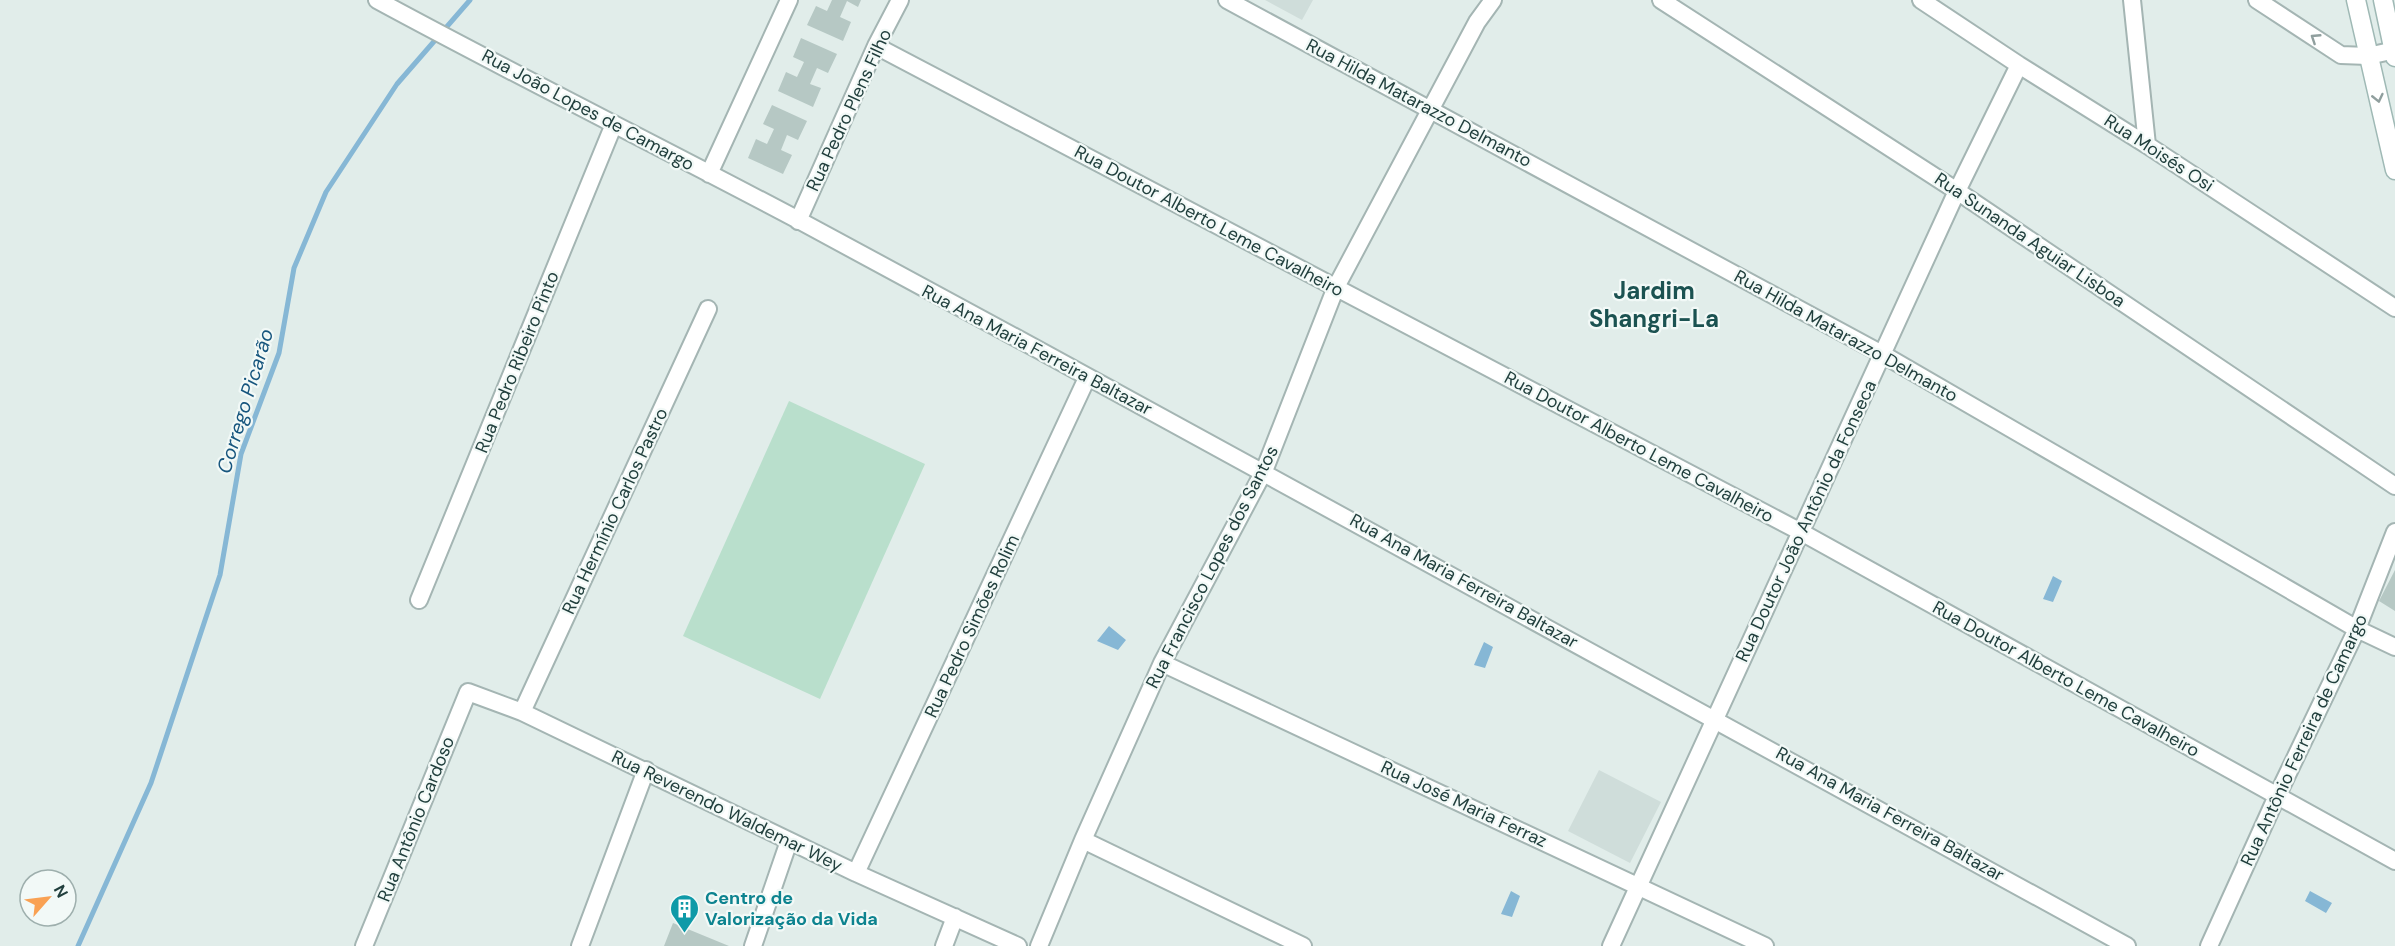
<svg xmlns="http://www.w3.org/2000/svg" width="2395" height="946" viewBox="0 0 2395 946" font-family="'DM Sans',sans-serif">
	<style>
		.built { fill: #cfddda }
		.green { fill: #b9dfcc }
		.water { fill: #86b7d5 }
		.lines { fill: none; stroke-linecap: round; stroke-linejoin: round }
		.stream { stroke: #86b7d5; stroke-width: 5 }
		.building { fill: #b6c8c4 }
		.street-casing { stroke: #a4b5b3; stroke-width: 20 }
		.secondary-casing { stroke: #9fb9b5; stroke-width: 21 }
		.street { stroke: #fff; stroke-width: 16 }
		.secondary { stroke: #fff; stroke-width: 18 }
		.oneway { stroke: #909f9e }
		.labels { text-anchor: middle; stroke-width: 4.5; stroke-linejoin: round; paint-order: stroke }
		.street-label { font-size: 18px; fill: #213f3d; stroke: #f2f9f7 }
		.culture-label { font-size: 18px; font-weight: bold; fill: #0d838f; stroke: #f2f9f7; text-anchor: start }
		.water-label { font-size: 20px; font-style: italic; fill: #17567e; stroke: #f2f9f7 }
		.district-label { font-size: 24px; font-weight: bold; fill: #1b5251; stroke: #f2f9f7 }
	</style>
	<rect width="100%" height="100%" fill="#e1edea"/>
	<path class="built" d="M1265 0H1313L1302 20Z
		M1599 770 1661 802 1630 863 1568 831Z"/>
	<path class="green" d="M789 401 925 464 820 699 683 636Z"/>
	<path class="water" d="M2053 576 2062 581 2053 602 2043 599Z
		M1109 626 1126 640 1118 650 1097 641Z
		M1484 642 1493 647 1485 668 1474 665Z
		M1511 891 1520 896 1512 917 1501 914Z
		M2310 891 2332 903 2326 913 2305 901Z"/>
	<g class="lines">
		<path class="stream" d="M78 946 151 783 220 575 241 454 279 353 294 268 326 192 397 84 470 0"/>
	</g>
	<path class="building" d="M832 0H861L858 7 847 1 840 17 851 22 843 41 807 25 816 6 827 11Z
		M801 38 837 54 828 73 817 68 810 84 821 88 813 107 778 91 786 72 797 77 804 62 793 57Z
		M772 105 807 121 798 140 787 135 781 150 792 155 783 174 748 158 756 139 767 144 774 129 763 124Z
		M2395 570V611L2379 601Z
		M673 923 729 946H664Z"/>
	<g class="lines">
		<defs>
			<path id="street" d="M377 0C517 76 661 147 802 222 1245 461 1687 702 2127 946
				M1227 0 1882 354 2357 629 2395 647
				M1661 0 1957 191 2395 486
				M1921 0 2019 65 2147 145 2395 308
				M2132 0 2147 145
				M2257 0 2341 55 2368 56 2395 50
				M876 46 1801 532 2395 861
				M709 174 789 0
				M798 221 876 46 900 0
				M419 600 614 124
				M1162 663 1765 946
				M522 712 708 309
				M1083 840 1303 946
				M856 873 1087 378
				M364 946 468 692 522 712 856 873 1018 946
				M580 946 646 770
				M753 946 789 841
				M944 946 955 917
				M1039 946 1083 840 1162 663 1264 471 1336 287 1477 22 1493 0
				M1611 946 1957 191 2019 65
				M2209 946 2277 796 2357 629 2395 532"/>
			<path id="secondary" d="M2356 0 2395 170
				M2383 0 2395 57"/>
		</defs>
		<use href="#street" class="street-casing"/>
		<use href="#secondary" class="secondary-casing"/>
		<use href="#street" class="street"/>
		<use href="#secondary" class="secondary"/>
	</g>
	<defs><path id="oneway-chevron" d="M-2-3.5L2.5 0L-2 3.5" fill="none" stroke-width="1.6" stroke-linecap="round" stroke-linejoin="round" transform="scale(1.5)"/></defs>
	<g class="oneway">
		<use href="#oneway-chevron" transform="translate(2315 38) rotate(-147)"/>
		<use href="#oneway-chevron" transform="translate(2378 98) rotate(77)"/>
	</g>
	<defs>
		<symbol id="building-pin" viewBox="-11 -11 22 30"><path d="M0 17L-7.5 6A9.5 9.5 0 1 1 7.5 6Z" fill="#0f9aa8" stroke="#f2f9f7"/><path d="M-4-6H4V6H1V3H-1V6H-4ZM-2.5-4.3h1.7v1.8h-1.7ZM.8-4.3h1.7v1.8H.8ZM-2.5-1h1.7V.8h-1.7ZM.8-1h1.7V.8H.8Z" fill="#fff"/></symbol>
	</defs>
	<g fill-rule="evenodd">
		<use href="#building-pin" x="668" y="892" width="33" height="45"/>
	</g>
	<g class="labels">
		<g class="street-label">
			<text transform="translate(1419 103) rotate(28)" y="6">Rua Hilda Matarazzo Delmanto</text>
			<text transform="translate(588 110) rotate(28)" y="6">Rua João Lopes de Camargo</text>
			<text transform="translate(849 110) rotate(-65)" y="6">Rua Pedro Plens Filho</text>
			<text transform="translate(2159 153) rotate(33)" y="6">Rua Moisés Osi</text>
			<text transform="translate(1209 221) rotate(28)" y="6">Rua Doutor Alberto Leme Cavalheiro</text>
			<text transform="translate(2030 240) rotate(34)" y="6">Rua Sunanda Aguiar Lisboa</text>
			<text transform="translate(1846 336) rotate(29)" y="6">Rua Hilda Matarazzo Delmanto</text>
			<text transform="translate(1037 350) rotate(28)" y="6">Rua Ana Maria Ferreira Baltazar</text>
			<text transform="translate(517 362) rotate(-68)" y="6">Rua Pedro Ribeiro Pinto</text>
			<text transform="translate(1639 447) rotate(28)" y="6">Rua Doutor Alberto Leme Cavalheiro</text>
			<text transform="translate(615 511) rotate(-65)" y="6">Rua Hermínio Carlos Pastro</text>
			<text transform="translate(1806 521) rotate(-65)" y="6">Rua Doutor João Antônio da Fonseca</text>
			<text transform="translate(1212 567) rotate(-63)" y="6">Rua Francisco Lopes dos Santos</text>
			<text transform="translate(1464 581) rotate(29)" y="6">Rua Ana Maria Ferreira Baltazar</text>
			<text transform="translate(972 626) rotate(-65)" y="6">Rua Pedro Simões Rolim</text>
			<text transform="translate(2066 679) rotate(29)" y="6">Rua Doutor Alberto Leme Cavalheiro</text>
			<text transform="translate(2304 740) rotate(-65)" y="6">Rua Antônio Ferreira de Camargo</text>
			<text transform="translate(1464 804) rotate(25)" y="6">Rua José Maria Ferraz</text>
			<text transform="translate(727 811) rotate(26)" y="6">Rua Reverendo Waldemar Wey</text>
			<text transform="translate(1890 814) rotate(29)" y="6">Rua Ana Maria Ferreira Baltazar</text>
			<text transform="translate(416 819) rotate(-68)" y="6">Rua Antônio Cardoso</text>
		</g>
		<g class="culture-label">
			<text x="705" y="904">Centro de<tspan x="705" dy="21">Valorização da Vida</tspan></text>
		</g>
		<g class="water-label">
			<text transform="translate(245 401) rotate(-73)" y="7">Corrego Picarão</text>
		</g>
		<g class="district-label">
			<text x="1654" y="299">Jardim<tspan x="1654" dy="28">Shangri-La</tspan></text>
		</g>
	</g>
	<g transform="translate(48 898) rotate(62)"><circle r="28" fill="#f2f9f7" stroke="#9eafad" stroke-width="1.5"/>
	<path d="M0-4.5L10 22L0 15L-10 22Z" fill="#f9a153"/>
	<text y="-9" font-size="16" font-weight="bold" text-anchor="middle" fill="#213f3d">N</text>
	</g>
</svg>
